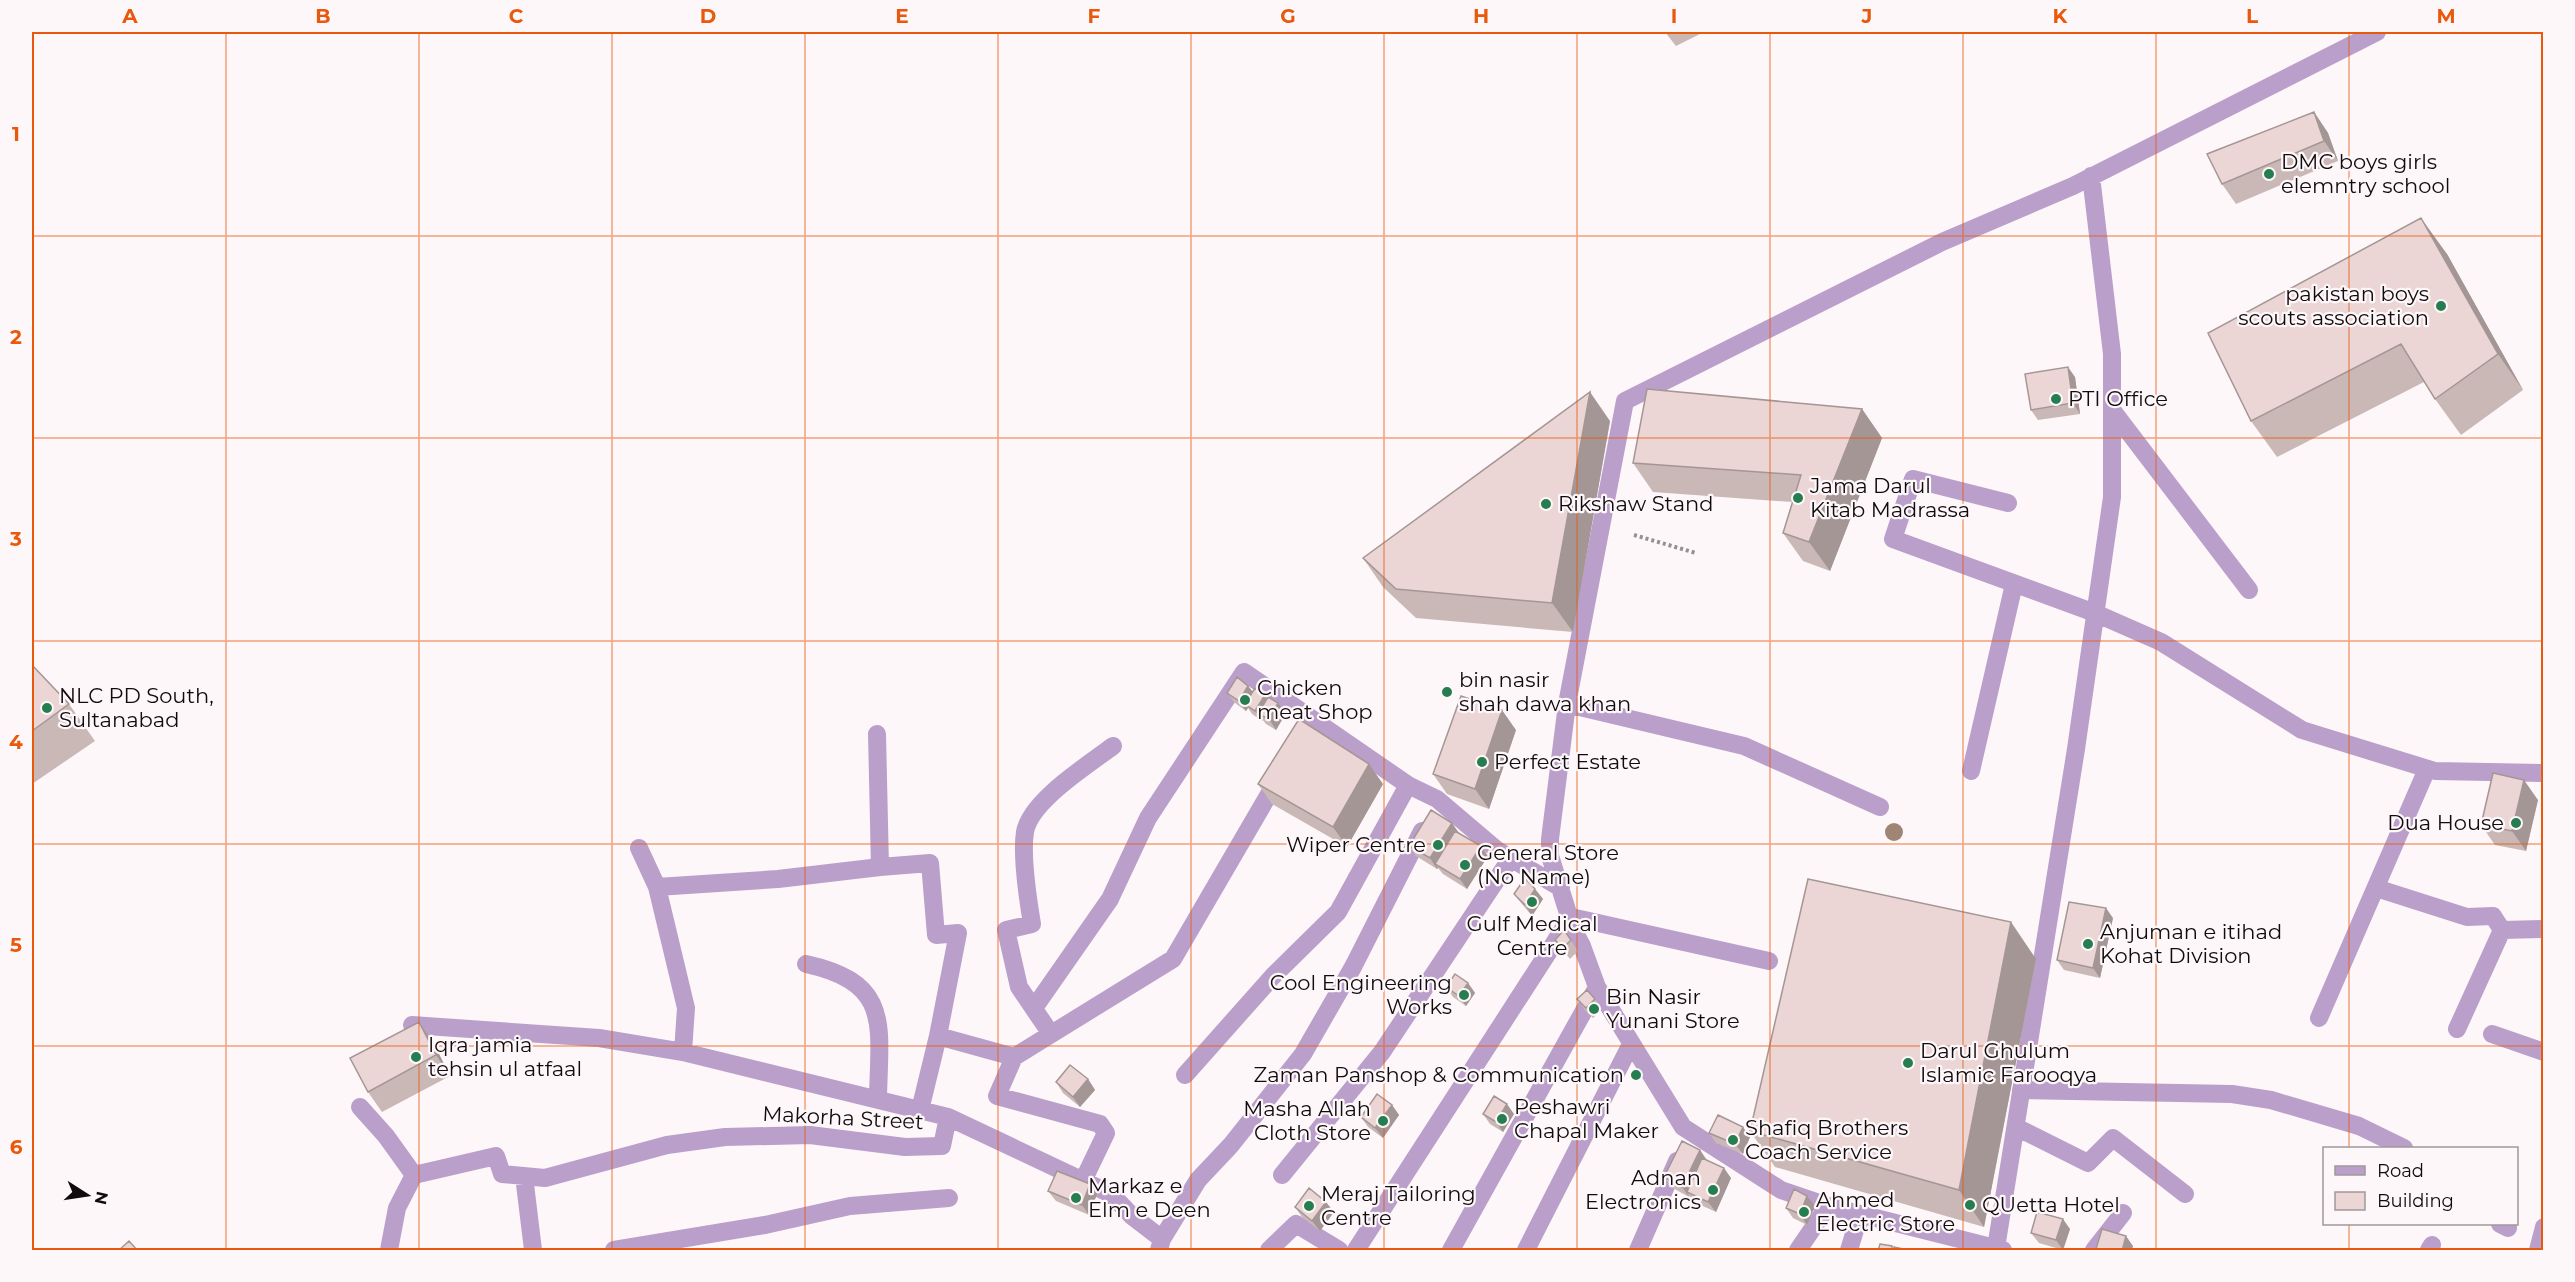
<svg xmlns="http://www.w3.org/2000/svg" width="2575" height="1282" viewBox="0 0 2575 1282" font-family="Montserrat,sans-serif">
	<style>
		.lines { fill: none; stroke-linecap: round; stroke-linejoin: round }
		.path { stroke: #958f91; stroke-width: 4; stroke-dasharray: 3 3; stroke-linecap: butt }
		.lane { stroke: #ba9fcb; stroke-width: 18 }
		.street { stroke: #ba9fcb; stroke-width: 18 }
		.tree { fill: #9f8574 }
		.wall { fill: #cab8b7 }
		.shaded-wall { fill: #a49695 }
		.building { fill: #ebd6d5; stroke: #a49695; stroke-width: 1.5 }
		.grid { fill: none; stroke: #e8590c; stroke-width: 1.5; stroke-opacity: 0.55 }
		.poi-dot { fill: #267d50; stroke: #fef7fa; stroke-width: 2 }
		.labels { text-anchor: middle; stroke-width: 4.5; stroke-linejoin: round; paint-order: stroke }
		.poi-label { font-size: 21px; fill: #100b0d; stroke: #fef7fa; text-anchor: start }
		.street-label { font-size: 21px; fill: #100b0d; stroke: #fef7fa }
		.neatline { fill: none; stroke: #e8590c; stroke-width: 2 }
		.grid-label { font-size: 20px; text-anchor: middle; font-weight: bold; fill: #e8590c }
	</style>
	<rect width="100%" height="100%" fill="#fef7fa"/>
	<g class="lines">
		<path class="path" d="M1634 535 1696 553"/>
		<path class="lane" d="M2112 410 2249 590
			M2008 503 1913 479 1893 539 2095 613
			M1971 771 2014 584
			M2376 888 2467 917 2493 916 2502 930
			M2319 1018 2427 769
			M2457 1029 2502 930 2544 929
			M2492 1034 2544 1052
			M2021 1090 2232 1094 2271 1100 2359 1126 2404 1148
			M2500 1224 2508 1228
			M1849 1250 1856 1227 1864 1215
			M2538 1250 2544 1227"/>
		<path class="street" d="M2095 613 2161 642 2302 730 2435 771 2544 773
			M1567 704 1744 746 1880 807
			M639 848 657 887 686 1008 683 1052
			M880 867 930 863 936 935 958 933 938 1036 920 1110
			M657 887 778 879 880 867 877 734
			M806 964C893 983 879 1026 878 1100
			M1034 1008 1110 899 1148 818 1244 672 1408 785 1437 799 1497 850 1561 888
			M412 1025 599 1038 683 1052 948 1117
			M1051 1034 1019 987 1006 930 1032 924C1028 900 1021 857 1025 832 1030 801 1088 765 1113 746
			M938 1036 1014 1057
			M1185 1075 1273 976 1338 912 1408 785
			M360 1107 386 1136 414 1175 496 1156 502 1174 545 1178 667 1145 725 1137 810 1135 905 1147 942 1146 948 1117 1111 1194 1132 1216 1162 1239 1159 1250
			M2016 1127 2088 1163 2113 1138 2185 1194
			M1282 1175 1382 1052 1511 858
			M524 1176 533 1250
			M1083 1181 1106 1133 1100 1124 997 1096 1014 1057 1173 959 1279 777
			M1162 1239 1198 1180 1231 1145 1303 1054 1353 967 1422 831
			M1996 1248 2076 749 2112 497V354L2091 176
			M389 1250 397 1208 414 1175
			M614 1250 765 1225 850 1206 949 1198
			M1269 1250 1296 1224 1339 1250
			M1356 1250 1571 917 1769 961
			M1451 1250 1596 989
			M1526 1250 1631 1044
			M1638 1250 1677 1161
			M1798 1250 1828 1206
			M2003 1250 1828 1206 1781 1190 1683 1127 1597 987 1582 946 1573 929 1550 856V839L1567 704 1625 401 1942 242 2073 186 2377 32
			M2094 1250 2123 1213
			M2429 1250 2432 1245"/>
	</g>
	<circle class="tree" cx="1894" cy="832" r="9"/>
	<path class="wall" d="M1665 32H1704L1676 46Z
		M2314 112 2328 133 2338 161 2236 204 2222 184Z
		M2447 254 2523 390 2461 435 2435 399 2424 382 2277 457 2251 421Z
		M2075 377 2080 414 2038 420 2031 410Z
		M1862 409 1882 438 1830 571 1803 561 1783 533 1792 502 1653 492 1633 463Z
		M1610 421 1573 632 1416 618 1383 587 1363 558Z
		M32 665 69 704 95 741 32 784Z
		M1248 686 1253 692 1265 695 1268 698 1278 703 1286 713 1276 730 1266 724 1263 720 1262 721 1252 714 1248 708 1246 711 1235 703 1227 693Z
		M1516 730 1489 809 1447 794 1433 774Z
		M1258 784H1383L1347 847 1272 804Z
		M2538 800 2526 851 2495 845 2481 825Z
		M1452 823 1458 833 1488 856 1467 889 1443 874 1438 868 1437 869 1416 856 1409 846Z
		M1535 889 1543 899 1532 916 1522 904 1514 894Z
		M2113 918 2100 978 2064 970 2057 960Z
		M1564 930 1578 951 1570 959 1555 940Z
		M2036 959 1984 1227 1775 1167 1750 1131Z
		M1468 983 1475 993 1466 1006 1453 997 1446 987Z
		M1577 999H1595L1602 1009 1593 1018 1585 1010Z
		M419 1022 433 1042 450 1076 382 1112 368 1092Z
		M1088 1079 1095 1090 1080 1107 1063 1093 1056 1082Z
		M1392 1105 1399 1115 1383 1138 1368 1127 1361 1117Z
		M1483 1114H1514L1503 1132 1490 1124Z
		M1709 1133 1750 1137 1743 1154 1716 1143Z
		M1700 1150 1707 1160 1731 1178 1716 1212 1694 1202 1689 1196V1197L1671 1187 1664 1177Z
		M1048 1191 1097 1194 1089 1215 1056 1201Z
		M1815 1206 1807 1225 1793 1218 1786 1208Z
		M1295 1207 1334 1212 1320 1231 1302 1217Z
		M2070 1229 2063 1250 2039 1243 2031 1233Z"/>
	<path class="shaded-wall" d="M2314 112 2328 133 2338 161 2324 141Z
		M2421 218 2447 254 2523 390 2498 354Z
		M2068 367 2075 377 2080 414 2073 403Z
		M1590 392 1610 421 1573 632 1552 603Z
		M1862 409 1882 438 1830 571 1809 542Z
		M1248 686 1256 696 1245 704 1248 708 1246 711 1239 701Z
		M1265 695 1273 706 1258 714 1263 720 1262 721 1255 711Z
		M1278 703 1286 713 1276 730 1269 719Z
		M1502 710 1516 730 1489 809 1475 789Z
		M1369 764 1383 784 1347 847 1333 827Z
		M2524 780 2538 800 2526 851 2512 831Z
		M1452 823 1459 833 1435 864 1438 868 1437 869 1430 858Z
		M1481 846 1488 856 1467 889 1460 879Z
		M1535 889 1543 899 1532 916 1525 905Z
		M2106 908 2113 918 2100 978 2093 968Z
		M2011 922 2036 959 1984 1227 1959 1190Z
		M1468 983 1475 993 1466 1006 1459 996Z
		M419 1022 433 1042 450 1076 436 1055Z
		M1088 1079 1095 1090 1080 1107 1073 1097Z
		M1507 1104 1514 1114 1503 1132 1496 1122Z
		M1392 1105 1399 1115 1383 1138 1375 1128Z
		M1743 1127 1750 1137 1743 1154 1735 1144Z
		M1700 1150 1707 1161 1687 1192 1689 1196V1197L1682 1187Z
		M1724 1168 1731 1178 1716 1212 1708 1202Z
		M1090 1184 1097 1194 1089 1215 1082 1205Z
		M1807 1196 1815 1206 1807 1225 1800 1214Z
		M1326 1202 1334 1212 1320 1231 1312 1221Z
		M2063 1219 2070 1229 2063 1250 2056 1240Z
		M2126 1236 2133 1246 2132 1251H2122Z"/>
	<path class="building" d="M2314 112 2324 141 2222 184 2207 154Z
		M2421 218 2498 354 2435 399 2401 344 2251 421 2208 333Z
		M2068 367 2073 403 2031 410 2025 374Z
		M1647 389 1862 409 1809 542 1783 533 1801 475 1633 463Z
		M1590 392 1552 603 1396 589 1363 558Z
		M32 665 69 704 32 731Z
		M1237 677 1248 686 1239 701 1227 693Z
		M1255 688 1265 695 1255 711 1245 704Z
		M1461 696 1502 710 1475 789 1433 774Z
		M1268 697 1278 703 1269 719 1258 714Z
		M1299 719 1369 764 1333 827 1258 784Z
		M2493 773 2524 780 2512 831 2481 825Z
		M1431 810 1452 823 1430 858 1409 846Z
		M1455 831 1481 846 1460 879 1435 864Z
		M1525 878 1535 889 1525 905 1514 894Z
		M1808 879 2011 922 1959 1190 1750 1131Z
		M2069 902 2106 908 2093 968 2057 960Z
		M1564 930 1571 940 1563 948 1555 940Z
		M1455 974 1468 983 1459 996 1446 987Z
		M1587 990 1595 999 1586 1008 1577 999Z
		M419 1022 436 1055 368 1092 350 1058Z
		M1070 1065 1088 1079 1073 1097 1056 1082Z
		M1377 1094 1392 1105 1375 1128 1361 1117Z
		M1494 1096 1507 1104 1496 1122 1483 1114Z
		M1718 1115 1743 1127 1735 1144 1709 1133Z
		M1682 1141 1700 1150 1682 1187 1664 1177Z
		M1702 1158 1724 1168 1708 1202 1687 1192Z
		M1057 1171 1090 1184 1082 1205 1048 1191Z
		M1309 1188 1326 1202 1312 1221 1295 1207Z
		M1794 1189 1807 1196 1800 1214 1786 1208Z
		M2037 1212 2063 1219 2056 1240 2031 1233Z
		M2102 1229 2126 1236 2122 1251H2103L2096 1249Z
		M129 1241 138 1251H118Z
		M1880 1244 1892 1246V1251H1878Z
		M1894 1247 1913 1251H1894Z"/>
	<path class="grid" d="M226 32V1250M419 32V1250M612 32V1250M805 32V1250M998 32V1250M1191 32V1250M1384 32V1250M1577 32V1250M1770 32V1250M1963 32V1250M2156 32V1250M2349 32V1148M32 236H2544M32 438H2544M32 641H2544M32 844H2544M32 1046H2544M2349 1224V1250"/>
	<g class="poi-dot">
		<circle cx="2269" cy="174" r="6"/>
		<circle cx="2441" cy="306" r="6"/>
		<circle cx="2056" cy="399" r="6"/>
		<circle cx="1798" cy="498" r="6"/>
		<circle cx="1546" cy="504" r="6"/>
		<circle cx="1447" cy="692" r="6"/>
		<circle cx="1245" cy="700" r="6"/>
		<circle cx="47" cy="708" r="6"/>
		<circle cx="1482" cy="762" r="6"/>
		<circle cx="2516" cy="823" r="6"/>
		<circle cx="1438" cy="845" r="6"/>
		<circle cx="1465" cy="865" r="6"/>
		<circle cx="1532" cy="902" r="6"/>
		<circle cx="2088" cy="944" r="6"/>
		<circle cx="1464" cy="995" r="6"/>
		<circle cx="1594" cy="1009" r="6"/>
		<circle cx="416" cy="1057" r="6"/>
		<circle cx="1908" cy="1063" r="6"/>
		<circle cx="1636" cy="1075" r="6"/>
		<circle cx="1502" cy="1119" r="6"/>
		<circle cx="1383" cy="1121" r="6"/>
		<circle cx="1733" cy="1140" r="6"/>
		<circle cx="1713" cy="1190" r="6"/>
		<circle cx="1076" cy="1198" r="6"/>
		<circle cx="1970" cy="1205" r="6"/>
		<circle cx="1309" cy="1206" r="6"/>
		<circle cx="1804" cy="1212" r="6"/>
	</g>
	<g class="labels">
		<g class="poi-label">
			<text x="2281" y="169">DMC boys girls<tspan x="2281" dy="24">elemntry school</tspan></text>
			<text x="2429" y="301" text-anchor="end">pakistan boys<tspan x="2429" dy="24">scouts association</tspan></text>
			<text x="2068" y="406">PTI Office</text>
			<text x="1810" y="493">Jama Darul<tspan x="1810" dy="24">Kitab Madrassa</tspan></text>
			<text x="1558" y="511">Rikshaw Stand</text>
			<text x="1459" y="687">bin nasir<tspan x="1459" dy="24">shah dawa khan</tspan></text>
			<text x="1257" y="695">Chicken<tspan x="1257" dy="24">meat Shop</tspan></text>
			<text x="59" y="703">NLC PD South,<tspan x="59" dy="24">Sultanabad</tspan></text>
			<text x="1494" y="769">Perfect Estate</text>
			<text x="2504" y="830" text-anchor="end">Dua House</text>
			<text x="1426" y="852" text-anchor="end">Wiper Centre</text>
			<text x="1477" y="860">General Store<tspan x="1477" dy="24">(No Name)</tspan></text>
			<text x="1532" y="931" text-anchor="middle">Gulf Medical<tspan x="1532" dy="24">Centre</tspan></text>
			<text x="2100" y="939">Anjuman e itihad<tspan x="2100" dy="24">Kohat Division</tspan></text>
			<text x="1452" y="990" text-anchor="end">Cool Engineering<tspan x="1452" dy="24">Works</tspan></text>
			<text x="1606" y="1004">Bin Nasir<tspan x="1606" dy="24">Yunani Store</tspan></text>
			<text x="428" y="1052">Iqra jamia<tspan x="428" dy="24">tehsin ul atfaal</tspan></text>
			<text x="1920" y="1058">Darul Ghulum<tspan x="1920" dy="24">Islamic Farooqya</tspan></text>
			<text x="1624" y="1082" text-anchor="end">Zaman Panshop &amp; Communication</text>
			<text x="1514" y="1114">Peshawri<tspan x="1514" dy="24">Chapal Maker</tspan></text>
			<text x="1371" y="1116" text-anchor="end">Masha Allah<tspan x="1371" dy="24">Cloth Store</tspan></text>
			<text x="1745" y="1135">Shafiq Brothers<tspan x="1745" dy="24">Coach Service</tspan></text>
			<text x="1701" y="1185" text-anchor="end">Adnan<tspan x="1701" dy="24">Electronics</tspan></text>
			<text x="1088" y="1193">Markaz e<tspan x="1088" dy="24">Elm e Deen</tspan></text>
			<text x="1321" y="1201">Meraj Tailoring<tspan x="1321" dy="24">Centre</tspan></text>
			<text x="1816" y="1207">Ahmed<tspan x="1816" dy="24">Electric Store</tspan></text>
			<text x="1982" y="1212">QUetta Hotel</text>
		</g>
		<g class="street-label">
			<text transform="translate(843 1118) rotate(3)" y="7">Makorha Street</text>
		</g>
	</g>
	<rect width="2575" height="1282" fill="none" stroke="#fef7fa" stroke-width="66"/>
	<rect x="2323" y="1147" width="195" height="78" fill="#fef7fa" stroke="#9f999b" stroke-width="1.5"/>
	<rect x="2335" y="1166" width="30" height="9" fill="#ba9fcb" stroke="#9f999b" stroke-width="1.5"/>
	<text x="2377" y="1177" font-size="18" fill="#100b0d">Road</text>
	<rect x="2335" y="1192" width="30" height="18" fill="#ebd6d5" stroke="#9f999b" stroke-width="1.5"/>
	<text x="2377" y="1207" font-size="18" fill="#100b0d">Building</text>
	<g transform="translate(87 1195) rotate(102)" stroke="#fef7fa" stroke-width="4.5" paint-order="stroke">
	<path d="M0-4.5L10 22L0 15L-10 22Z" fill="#100b0d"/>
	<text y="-9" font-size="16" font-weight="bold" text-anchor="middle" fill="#100b0d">N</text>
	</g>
	<rect x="33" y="33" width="2509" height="1216" class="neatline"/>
	<g class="grid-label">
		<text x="130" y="23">A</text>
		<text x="323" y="23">B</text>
		<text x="516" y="23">C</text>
		<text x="708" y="23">D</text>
		<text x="902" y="23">E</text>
		<text x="1094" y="23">F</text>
		<text x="1288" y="23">G</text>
		<text x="1481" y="23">H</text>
		<text x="1674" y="23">I</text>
		<text x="1867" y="23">J</text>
		<text x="2060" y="23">K</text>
		<text x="2252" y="23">L</text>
		<text x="2446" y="23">M</text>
		<text x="16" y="141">1</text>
		<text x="16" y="344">2</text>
		<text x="16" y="546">3</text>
		<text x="16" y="749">4</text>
		<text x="16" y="952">5</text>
		<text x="16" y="1154">6</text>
	</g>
</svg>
